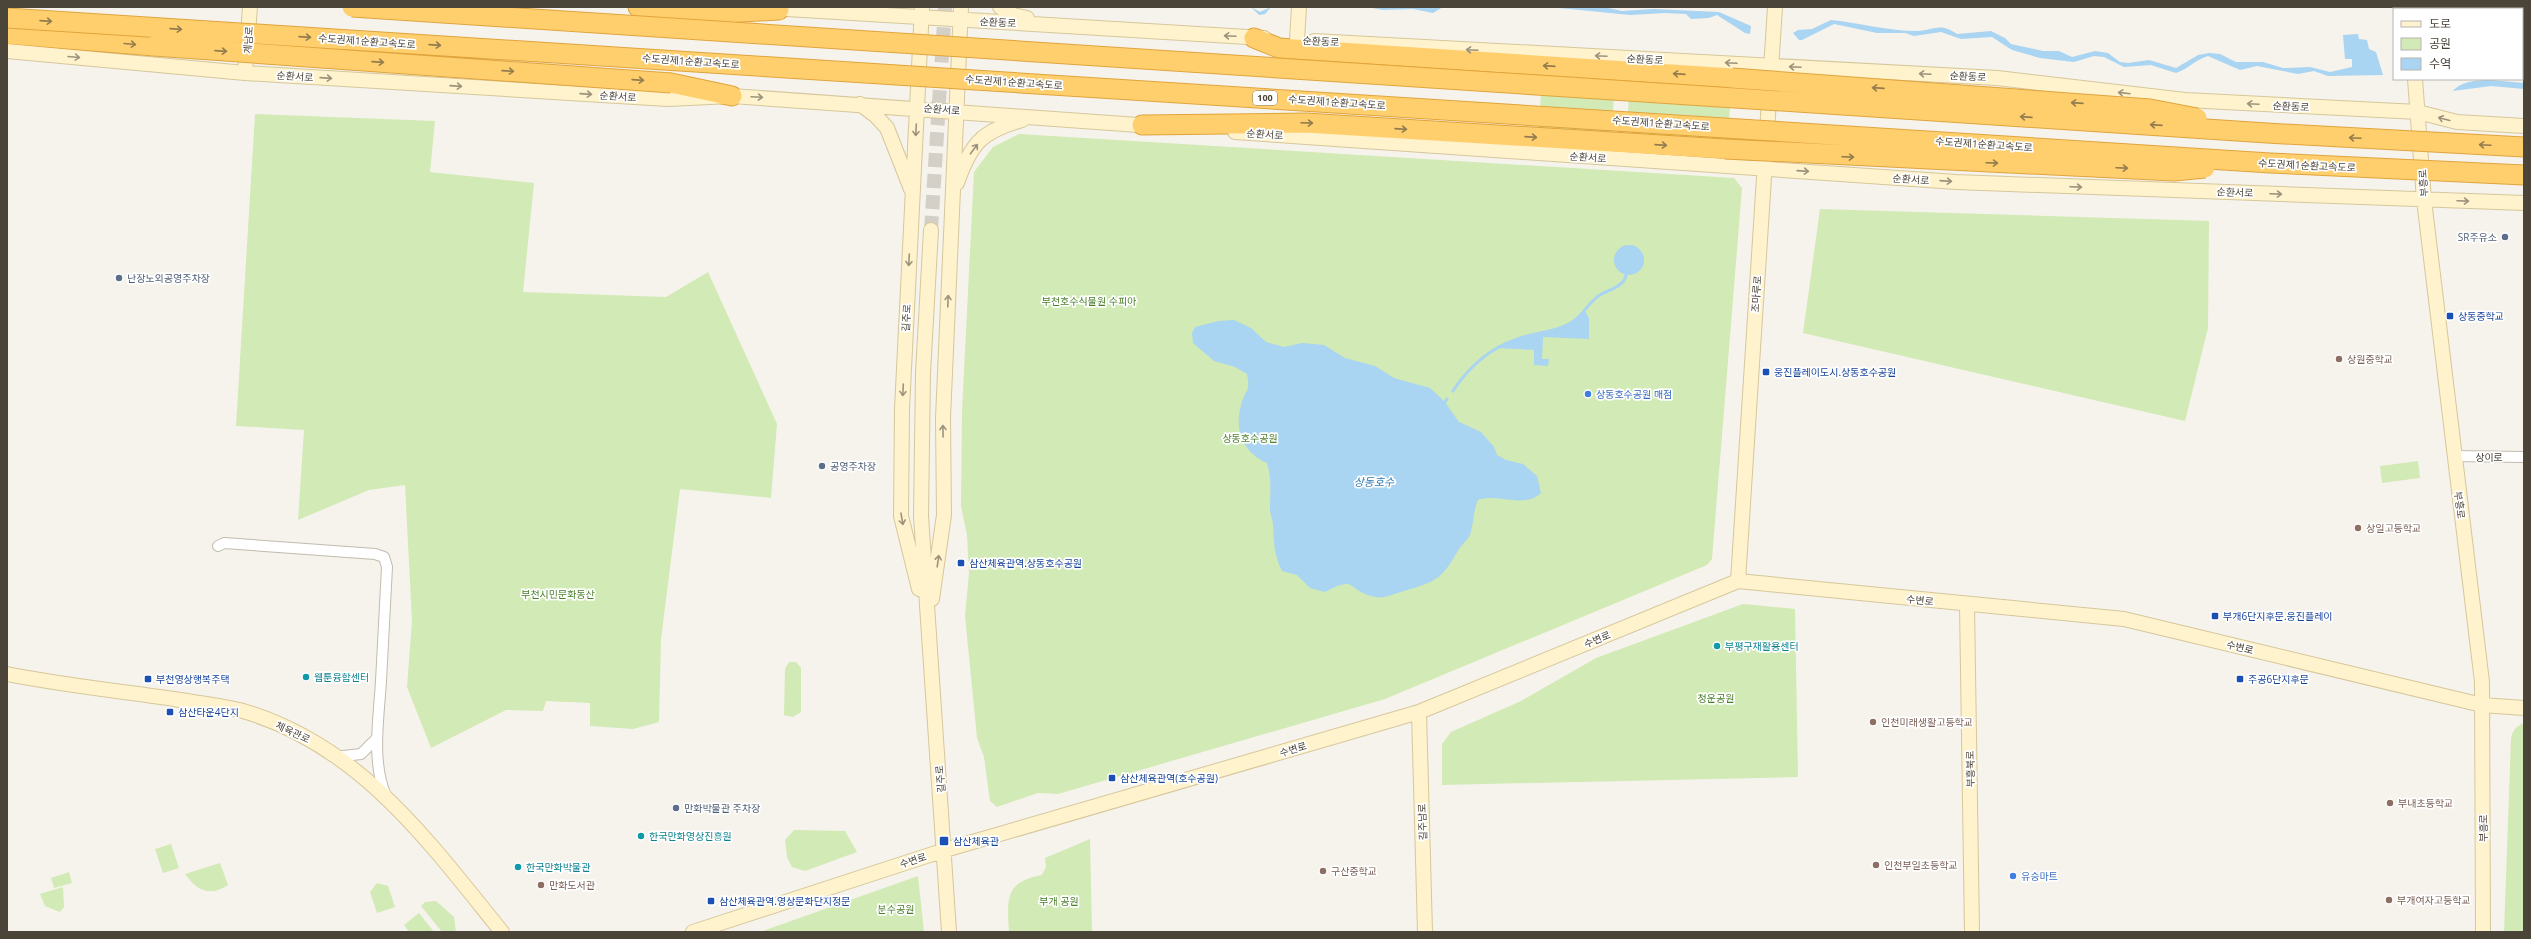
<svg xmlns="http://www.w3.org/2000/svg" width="2531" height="939" viewBox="0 0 2531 939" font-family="'Open Sans','Noto Sans KR',sans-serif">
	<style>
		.green { fill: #d2eab5 }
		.water { fill: #a9d4f2 }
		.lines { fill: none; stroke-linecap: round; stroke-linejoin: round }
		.stream { stroke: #a9d4f2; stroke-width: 3 }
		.secondary-tunnel { stroke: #d4d0c8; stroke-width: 14; stroke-dasharray: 14 7; stroke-linecap: butt }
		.street-casing { stroke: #c2bbae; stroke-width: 12 }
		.secondary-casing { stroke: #d6c79b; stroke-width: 16 }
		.highway-casing { stroke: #e0a43c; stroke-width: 21 }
		.street { stroke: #fff; stroke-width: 10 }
		.secondary { stroke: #fff3cd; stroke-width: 14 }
		.highway { stroke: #ffcf6e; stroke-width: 19 }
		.highway-bridge-casing { stroke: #e0a43c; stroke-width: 21; stroke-linecap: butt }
		.highway-bridge { stroke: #ffcf6e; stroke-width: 19 }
		.oneway { stroke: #937c4e }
		.oneway2 { stroke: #9c937c }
		.service-dot { fill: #5c6f8a; stroke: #fff; stroke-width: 1.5 }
		.transit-dot { fill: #1a4fb4; stroke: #fff; stroke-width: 1.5 }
		.education-dot { fill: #8d6e63; stroke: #fff; stroke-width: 1.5 }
		.shop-dot { fill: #3f7fe0; stroke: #fff; stroke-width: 1.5 }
		.culture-dot { fill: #0f9aa8; stroke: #fff; stroke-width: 1.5 }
		.labels { text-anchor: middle; stroke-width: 3.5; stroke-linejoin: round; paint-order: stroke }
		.shield { fill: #fff; stroke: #817c74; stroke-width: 1 }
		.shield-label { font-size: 9px; font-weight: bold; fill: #4b4439 }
		.street-label { font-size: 10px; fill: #4b4439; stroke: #fff }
		.service-label { font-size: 10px; fill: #4e5e75; stroke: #fff; text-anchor: start }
		.park-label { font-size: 10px; fill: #4a7f2a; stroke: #fff }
		.transit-label { font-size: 10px; fill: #164399; stroke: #fff; text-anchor: start }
		.education-label { font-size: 10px; fill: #785e54; stroke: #fff; text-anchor: start }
		.shop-label { font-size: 10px; fill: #366cbe; stroke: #fff; text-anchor: start }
		.culture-label { font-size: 10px; fill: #0d838f; stroke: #fff; text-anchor: start }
		.water-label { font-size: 11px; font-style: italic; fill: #2e7ab2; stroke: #fff }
	</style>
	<rect width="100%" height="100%" fill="#f6f3ec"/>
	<path class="green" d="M1541 93 1614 98 1611 133 1539 128Z
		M1629 99 1730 106 1728 141 1626 134Z
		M255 114 435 121 430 172 534 183 523 292 666 297 708 272 777 424 771 498 680 489 661 639 659 722 633 729 590 726V703L546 701 543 711 506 710 431 748 407 687 412 621 405 485 369 490 298 520 304 430 236 426Z
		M1019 134 1734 178 1742 188 1712 559 1707 565 1385 699 1058 794 1038 793 997 807 990 801 984 757 977 738 965 616 969 573 967 535 961 506 962 411 974 172 993 147Z
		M1820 209 2209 221 2208 328 2185 421 1803 333Z
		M2418 461 2420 478 2382 483 2380 466Z
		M1743 604 1795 609 1798 777 1442 785V744L1451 732 1521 701 1596 658Z
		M789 662H796L801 668V712L793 717 784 715 785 669Z
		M2524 723V932H2504L2511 739C2512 731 2516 726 2524 723Z
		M794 830 845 831 857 852 805 871 792 867 787 857 785 840Z
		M1090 839 1092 932H1009C1007 898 1005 882 1042 875L1046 867 1045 858Z
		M171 844 179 868 163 873 155 849Z
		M220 863 228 885C210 897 197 891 185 874Z
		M69 872 72 883 54 888 51 878Z
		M918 876 924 932H760Z
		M377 883 388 886 395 907 377 913 370 892Z
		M63 887 64 907 60 912 45 906 40 894Z
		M436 901 454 917 456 932H442L421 906 425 902Z
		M419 913 434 932H409L404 925Z"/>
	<path class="water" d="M1251 7 1260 12 1271 7 1265 14 1259 15Z
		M1367 7H1443L1433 13 1413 9 1383 10Z
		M1549 7H1604L1622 11 1654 9 1719 12 1751 26 1750 34 1745 33 1717 15 1709 18 1691 19 1686 14 1665 13 1630 15Z
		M1831 20C1860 23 1888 31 1917 31 1935 30 1940 22 1957 34L1991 31 2005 38 2011 44 2043 51H2059L2072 57 2095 51 2108 53 2120 62 2128 63 2149 60 2176 68 2198 55 2209 53 2220 54 2236 62H2263L2283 68 2310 67 2330 72 2352 67V59H2345L2343 35 2358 34 2359 39 2367 40 2369 49 2376 52 2383 75 2328 76 2314 71 2298 74 2257 66 2240 70 2208 56C2195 60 2188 69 2176 73L2151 65 2124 67 2104 57 2094 56 2074 62 2040 58 2012 50 1992 37 1961 39 1941 32 1914 36 1905 33H1877L1834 24 1802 40H1799L1793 33 1798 30 1812 29Z
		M2491 80 2524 83V89L2491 86 2453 91C2461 81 2479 80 2491 80Z
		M1614 260a15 15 0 1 1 30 0a15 15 0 1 1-30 0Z
		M1585 311 1589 318V339L1543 337 1542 359H1549L1548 366 1534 365V350L1497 348C1504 344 1511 340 1519 337 1544 328 1566 332 1585 311Z
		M1234 320 1251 328 1266 342 1284 347 1302 343 1324 345 1345 358 1375 366 1394 378 1430 388 1445 402 1459 422 1481 432 1494 447 1497 455 1506 460 1523 464 1537 476 1541 493C1524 509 1498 493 1478 500 1473 511 1474 523 1470 535 1467 541 1462 544 1459 549 1442 579 1436 582 1404 591 1392 594 1384 600 1371 596 1347 589 1356 575 1325 592L1310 588 1297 575 1282 571C1274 555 1274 543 1273 525 1273 520 1270 515 1270 510 1270 493 1272 479 1267 463 1243 452 1234 431 1241 405 1245 389 1251 393 1247 374L1235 367 1214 361 1193 343 1192 333 1195 327 1218 321Z"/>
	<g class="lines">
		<path class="stream" d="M1453 391C1464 374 1480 358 1497 348 1520 334 1546 336 1569 324 1583 317 1588 302 1600 295 1608 290 1625 286 1626 275
			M1445 402 1447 399"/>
		<path class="secondary-tunnel" d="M931 230 945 7"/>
		<defs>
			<path id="street" d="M2454 456 2524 457
				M218 546 224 543 375 554 384 557 387 567C385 605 383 643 381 681 379 717 371 761 386 796
				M335 757 361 754 377 738"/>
			<path id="secondary" d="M1000 7 1013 15 1027 18
				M2411 7V9
				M770 8 1264 38
				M1297 40 1299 7
				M1314 41 1997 78 2185 100 2418 112 2457 122 2524 126
				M7 51 245 73 667 99 732 96 1152 126
				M245 73 250 7
				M2415 79 2424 200 2482 682 2483 932
				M860 104 876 116 887 128 911 189
				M1235 132 1956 182 2524 203
				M957 183C971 143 982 131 1022 120
				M931 230 923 373 921 516 949 932
				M1738 581 1775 7
				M919 589 901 516 902 409 922 7
				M932 599 944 515 943 418 961 7
				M1967 605 1972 932
				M7 674C62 685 119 691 174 699 197 703 221 705 243 711 360 745 429 842 502 932
				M1419 712 1425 932
				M693 932 945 850 1419 712 1738 581 2124 619 2482 705 2524 708"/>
			<path id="highway" d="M638 7 725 13 779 10
				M7 34 154 46
				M1254 38 1279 48 1732 78
				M671 83 732 96
				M1142 125 1306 123 1725 149"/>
		</defs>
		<use href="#street" class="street-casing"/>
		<use href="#secondary" class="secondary-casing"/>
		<use href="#highway" class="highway-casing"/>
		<use href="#street" class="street"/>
		<use href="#secondary" class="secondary"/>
		<use href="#highway" class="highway"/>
		<defs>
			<path id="highway-bridge" d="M352 7 2267 133 2524 147
				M7 18 2270 163 2524 175
				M154 46 671 83
				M1732 78 2150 109 2197 118
				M1725 149 2174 171 2205 168"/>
		</defs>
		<use href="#highway-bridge" class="highway-bridge-casing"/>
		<use href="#highway-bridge" class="highway-bridge"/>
	</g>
	<defs><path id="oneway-shaft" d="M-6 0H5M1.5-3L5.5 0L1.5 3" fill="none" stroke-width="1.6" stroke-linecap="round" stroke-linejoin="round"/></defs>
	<g class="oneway">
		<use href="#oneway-shaft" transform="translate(46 21) rotate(4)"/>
		<use href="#oneway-shaft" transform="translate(176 29) rotate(4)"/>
		<use href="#oneway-shaft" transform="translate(305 37) rotate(4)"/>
		<use href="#oneway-shaft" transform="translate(130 44) rotate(5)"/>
		<use href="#oneway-shaft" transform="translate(435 45) rotate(4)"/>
		<use href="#oneway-shaft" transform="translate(221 51) rotate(4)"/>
		<use href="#oneway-shaft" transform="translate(378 62) rotate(4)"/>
		<use href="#oneway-shaft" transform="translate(1549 66) rotate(-176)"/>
		<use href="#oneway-shaft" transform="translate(508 71) rotate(4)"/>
		<use href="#oneway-shaft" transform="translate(1679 74) rotate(-176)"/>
		<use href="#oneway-shaft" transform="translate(638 80) rotate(4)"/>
		<use href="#oneway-shaft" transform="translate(1878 88) rotate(-176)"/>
		<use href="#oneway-shaft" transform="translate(2077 103) rotate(-176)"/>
		<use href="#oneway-shaft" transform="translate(2026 117) rotate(-176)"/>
		<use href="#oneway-shaft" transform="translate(1307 123) rotate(2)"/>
		<use href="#oneway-shaft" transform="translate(2156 125) rotate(-176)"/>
		<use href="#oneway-shaft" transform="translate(1401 129) rotate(4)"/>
		<use href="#oneway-shaft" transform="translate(1531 137) rotate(4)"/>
		<use href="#oneway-shaft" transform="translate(2355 138) rotate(-177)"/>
		<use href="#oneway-shaft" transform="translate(1661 145) rotate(4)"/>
		<use href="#oneway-shaft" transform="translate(2485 145) rotate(-177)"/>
		<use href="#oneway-shaft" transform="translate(1848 157) rotate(2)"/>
		<use href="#oneway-shaft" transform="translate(1992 163) rotate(2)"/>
		<use href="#oneway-shaft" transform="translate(2122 168) rotate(2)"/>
	</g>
	<g class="oneway2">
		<use href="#oneway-shaft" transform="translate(1230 36) rotate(-177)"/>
		<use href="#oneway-shaft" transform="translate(1472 50) rotate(-177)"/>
		<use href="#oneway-shaft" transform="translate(1601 56) rotate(-177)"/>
		<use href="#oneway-shaft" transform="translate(74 57) rotate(5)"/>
		<use href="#oneway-shaft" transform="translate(1731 63) rotate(-177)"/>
		<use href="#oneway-shaft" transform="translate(1795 67) rotate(-177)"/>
		<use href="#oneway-shaft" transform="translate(1925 74) rotate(-177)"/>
		<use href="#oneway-shaft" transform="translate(326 78) rotate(4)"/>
		<use href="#oneway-shaft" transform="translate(456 86) rotate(4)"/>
		<use href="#oneway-shaft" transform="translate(2124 93) rotate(-173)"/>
		<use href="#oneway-shaft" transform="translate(586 94) rotate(4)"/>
		<use href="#oneway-shaft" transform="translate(757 97) rotate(3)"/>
		<use href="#oneway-shaft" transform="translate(2253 104) rotate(-177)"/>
		<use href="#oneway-shaft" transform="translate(2444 119) rotate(-165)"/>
		<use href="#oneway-shaft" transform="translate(916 130) rotate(93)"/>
		<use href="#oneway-shaft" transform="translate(974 149) rotate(-53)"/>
		<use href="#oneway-shaft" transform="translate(1803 171) rotate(4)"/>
		<use href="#oneway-shaft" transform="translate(1946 181) rotate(4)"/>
		<use href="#oneway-shaft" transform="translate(2076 187) rotate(2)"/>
		<use href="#oneway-shaft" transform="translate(2276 194) rotate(2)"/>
		<use href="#oneway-shaft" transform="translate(2463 201) rotate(2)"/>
		<use href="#oneway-shaft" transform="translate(909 260) rotate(93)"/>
		<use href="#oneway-shaft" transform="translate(948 301) rotate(-88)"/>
		<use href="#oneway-shaft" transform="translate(903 390) rotate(93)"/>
		<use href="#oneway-shaft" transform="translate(943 431) rotate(-91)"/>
		<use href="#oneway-shaft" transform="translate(902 519) rotate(80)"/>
		<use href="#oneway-shaft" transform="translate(938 561) rotate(-82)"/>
	</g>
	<g class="service-dot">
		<circle cx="2505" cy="237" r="4"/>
		<circle cx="119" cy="278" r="4"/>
		<circle cx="822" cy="466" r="4"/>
		<circle cx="676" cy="808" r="4"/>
	</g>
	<g class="transit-dot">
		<rect x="2446" y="312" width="8" height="8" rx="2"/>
		<rect x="1762" y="368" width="8" height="8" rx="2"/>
		<rect x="957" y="559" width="8" height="8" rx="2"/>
		<rect x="2211" y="612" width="8" height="8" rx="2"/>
		<rect x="144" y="675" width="8" height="8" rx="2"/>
		<rect x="2236" y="675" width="8" height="8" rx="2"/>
		<rect x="166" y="708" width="8" height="8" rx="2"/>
		<rect x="1108" y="774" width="8" height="8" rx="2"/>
		<rect x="939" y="836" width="10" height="10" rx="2"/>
		<rect x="707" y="897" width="8" height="8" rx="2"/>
	</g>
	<g class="education-dot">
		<circle cx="2339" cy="359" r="4"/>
		<circle cx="2358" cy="528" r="4"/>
		<circle cx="1873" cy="722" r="4"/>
		<circle cx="2390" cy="803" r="4"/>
		<circle cx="1876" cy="865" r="4"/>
		<circle cx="1323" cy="871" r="4"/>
		<circle cx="541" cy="885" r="4"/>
		<circle cx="2389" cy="900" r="4"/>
	</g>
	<g class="shop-dot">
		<circle cx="1588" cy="394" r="4"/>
		<circle cx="2013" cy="876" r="4"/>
	</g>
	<g class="culture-dot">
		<circle cx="1717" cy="646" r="4"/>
		<circle cx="306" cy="677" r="4"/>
		<circle cx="641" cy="836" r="4"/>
		<circle cx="518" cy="867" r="4"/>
	</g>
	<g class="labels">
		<rect class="shield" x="1253" y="91" width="24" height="14" rx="3"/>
		<g class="shield-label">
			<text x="1265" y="101">100</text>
		</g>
		<g class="street-label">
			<text transform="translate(998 22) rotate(3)" y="4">순환동로</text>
			<text transform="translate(248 40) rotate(-86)" y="4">계남로</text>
			<text transform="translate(367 41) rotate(4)" y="4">수도권제1순환고속도로</text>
			<text transform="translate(1321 41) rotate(3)" y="4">순환동로</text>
			<text transform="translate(1645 59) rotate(3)" y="4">순환동로</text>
			<text transform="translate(691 61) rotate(4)" y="4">수도권제1순환고속도로</text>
			<text transform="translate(295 76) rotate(4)" y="4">순환서로</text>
			<text transform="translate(1968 76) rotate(3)" y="4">순환동로</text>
			<text transform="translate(1014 82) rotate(4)" y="4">수도권제1순환고속도로</text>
			<text transform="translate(618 96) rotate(4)" y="4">순환서로</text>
			<text transform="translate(1337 102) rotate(4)" y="4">수도권제1순환고속도로</text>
			<text transform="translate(2291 106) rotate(3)" y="4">순환동로</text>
			<text transform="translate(942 109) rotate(5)" y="4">순환서로</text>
			<text transform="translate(1661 123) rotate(4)" y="4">수도권제1순환고속도로</text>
			<text transform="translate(1265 134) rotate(4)" y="4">순환서로</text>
			<text transform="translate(1984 144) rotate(4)" y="4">수도권제1순환고속도로</text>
			<text transform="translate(1588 157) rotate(4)" y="4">순환서로</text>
			<text transform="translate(2307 165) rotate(3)" y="4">수도권제1순환고속도로</text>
			<text transform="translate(1911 179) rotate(4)" y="4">순환서로</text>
			<text transform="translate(2423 183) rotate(-94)" y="4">부흥로</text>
			<text transform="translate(2235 192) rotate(2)" y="4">순환서로</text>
			<text transform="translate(1756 294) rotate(-86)" y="4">조마루로</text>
			<text transform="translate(906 318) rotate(-87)" y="4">길주로</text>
			<text x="2489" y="461">상이로</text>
			<text transform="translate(2460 505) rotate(83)" y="4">부흥로</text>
			<text transform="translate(1920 600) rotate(6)" y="4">수변로</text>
			<text transform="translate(1597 639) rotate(-22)" y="4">수변로</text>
			<text transform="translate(2240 647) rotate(14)" y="4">수변로</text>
			<text transform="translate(293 732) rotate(25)" y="4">체육관로</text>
			<text transform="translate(1293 749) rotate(-16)" y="4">수변로</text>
			<text transform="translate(1970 769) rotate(-91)" y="4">부흥북로</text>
			<text transform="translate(940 779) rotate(-95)" y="4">길주로</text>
			<text transform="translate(1422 822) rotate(-92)" y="4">길주남로</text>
			<text transform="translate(2483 828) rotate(-90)" y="4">부흥로</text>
			<text transform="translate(913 860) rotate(-18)" y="4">수변로</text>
		</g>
		<g class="service-label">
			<text x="2497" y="241" text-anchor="end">SR주유소</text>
			<text x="127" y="282">난장노외공영주차장</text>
			<text x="830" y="470">공영주차장</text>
			<text x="684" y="812">만화박물관 주차장</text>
		</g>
		<g class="park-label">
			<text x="1089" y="305">부천호수식물원 수피아</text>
			<text x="1250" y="442">상동호수공원</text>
			<text x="558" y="598">부천시민문화동산</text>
			<text x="1716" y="702">청운공원</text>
			<text x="1059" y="905">부개 공원</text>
			<text x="896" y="913">분수공원</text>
		</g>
		<g class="transit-label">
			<text x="2458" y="320">상동중학교</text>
			<text x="1774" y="376">웅진플레이도시.상동호수공원</text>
			<text x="969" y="567">삼산체육관역.상동호수공원</text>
			<text x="2223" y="620">부개6단지후문.웅진플레이</text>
			<text x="156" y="683">부천영상행복주택</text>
			<text x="2248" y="683">주공6단지후문</text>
			<text x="178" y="716">삼산타운4단지</text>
			<text x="1120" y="782">삼산체육관역(호수공원)</text>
			<text x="953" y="845">삼산체육관</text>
			<text x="719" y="905">삼산체육관역.영상문화단지정문</text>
		</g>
		<g class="education-label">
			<text x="2347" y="363">상원중학교</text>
			<text x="2366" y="532">상일고등학교</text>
			<text x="1881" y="726">인천미래생활고등학교</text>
			<text x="2398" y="807">부내초등학교</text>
			<text x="1884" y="869">인천부일초등학교</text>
			<text x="1331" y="875">구산중학교</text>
			<text x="549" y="889">만화도서관</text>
			<text x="2397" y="904">부개여자고등학교</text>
		</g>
		<g class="shop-label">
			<text x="1596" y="398">상동호수공원 매점</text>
			<text x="2021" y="880">유승마트</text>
		</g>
		<g class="culture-label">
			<text x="1725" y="650">부평구재활용센터</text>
			<text x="314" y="681">웹툰융합센터</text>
			<text x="649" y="840">한국만화영상진흥원</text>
			<text x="526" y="871">한국만화박물관</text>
		</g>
		<g class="water-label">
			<text x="1374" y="486">상동호수</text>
		</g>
	</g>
	<rect width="2531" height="939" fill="none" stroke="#4b4439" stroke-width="16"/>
	<rect x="2393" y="8" width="130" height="72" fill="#ffffff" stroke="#b7b4b0"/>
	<rect x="2401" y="21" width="20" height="6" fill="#fff3cd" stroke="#b7b4b0"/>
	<text x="2429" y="28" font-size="12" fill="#4b4439">도로</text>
	<rect x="2401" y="38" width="20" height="12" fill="#d2eab5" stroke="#b7b4b0"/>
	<text x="2429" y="48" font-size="12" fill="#4b4439">공원</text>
	<rect x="2401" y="58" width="20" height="12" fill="#a9d4f2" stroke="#b7b4b0"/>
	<text x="2429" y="68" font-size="12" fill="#4b4439">수역</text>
</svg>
